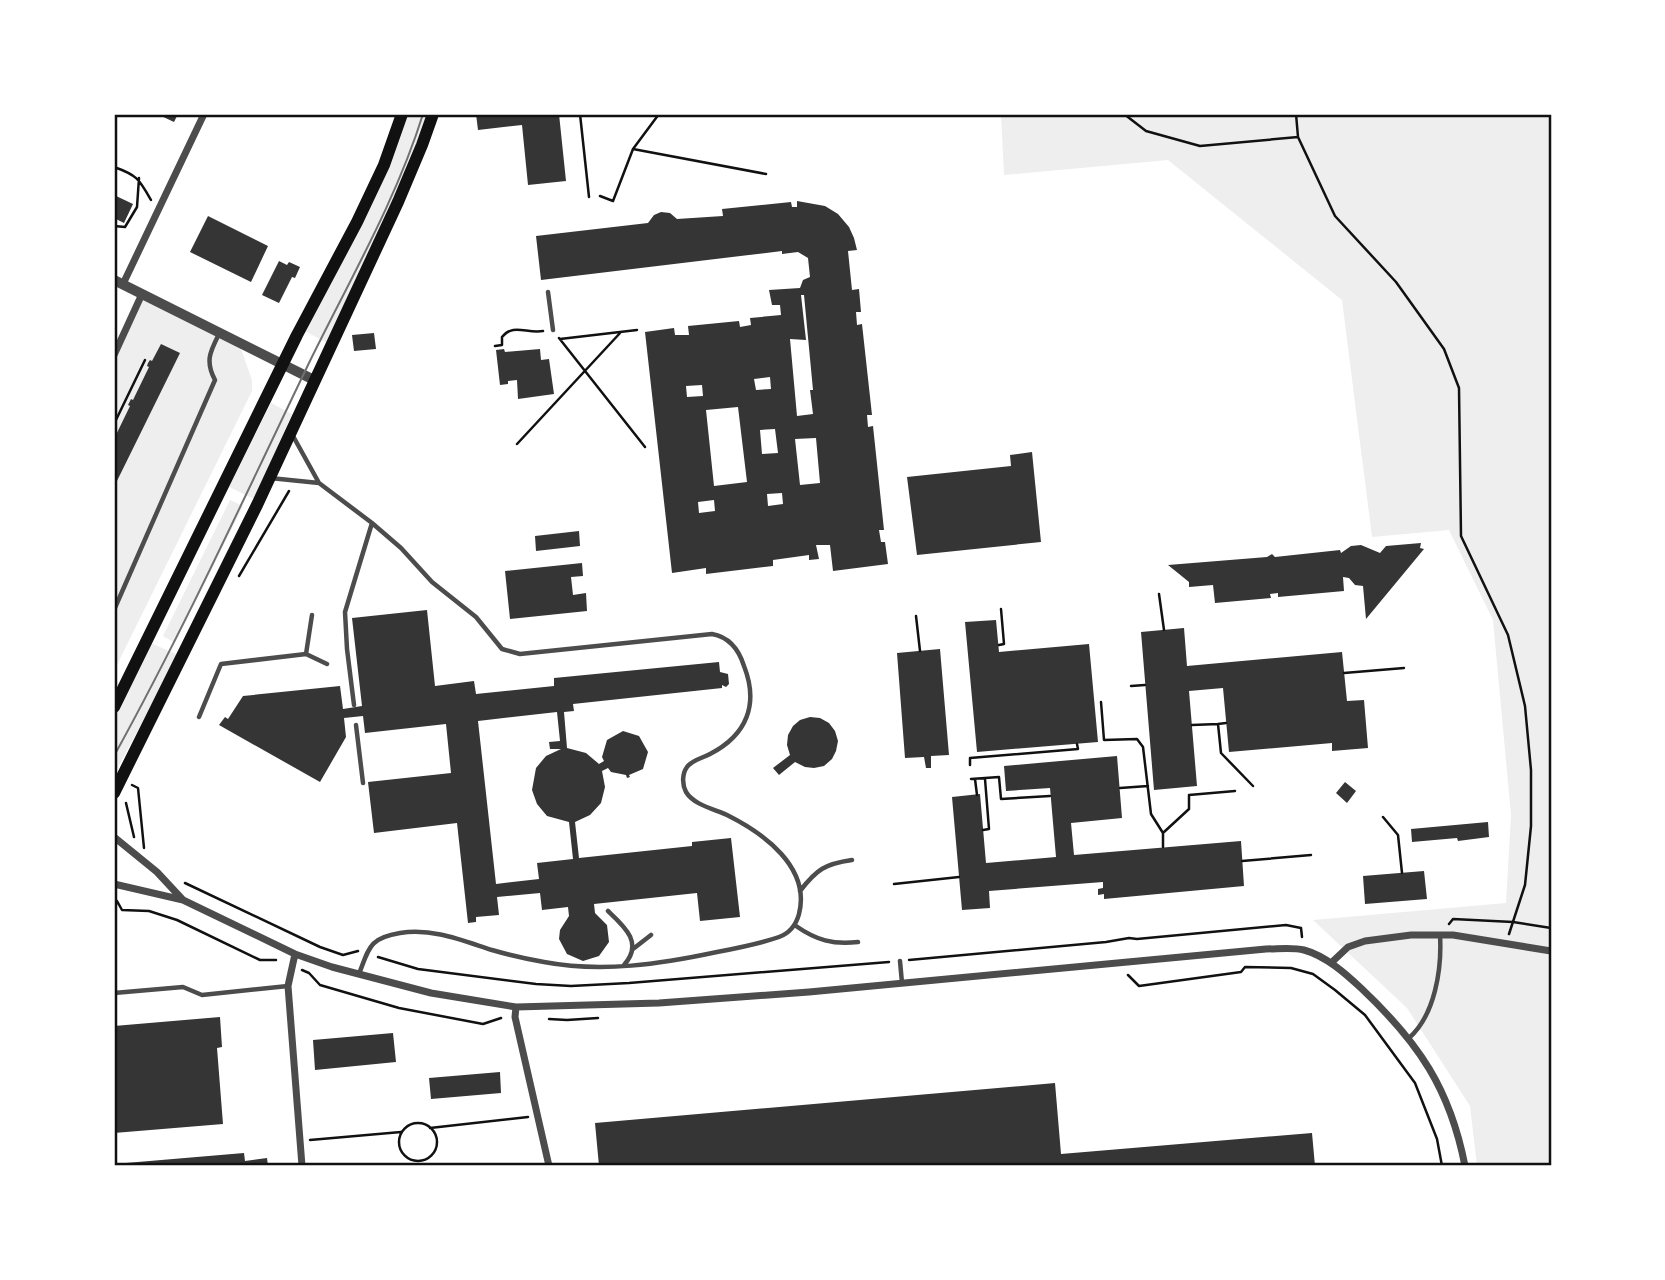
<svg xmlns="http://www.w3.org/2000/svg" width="1665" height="1280" viewBox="0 0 1665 1280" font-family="Poppins,sans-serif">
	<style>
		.green { fill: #eee }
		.building { fill: #353535; fill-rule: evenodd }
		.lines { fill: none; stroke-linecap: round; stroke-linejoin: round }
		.path { stroke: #111; stroke-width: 2.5 }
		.service { stroke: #4c4c4c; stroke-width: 4.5 }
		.minor { stroke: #4c4c4c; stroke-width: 7 }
		.tertiary { stroke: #4c4c4c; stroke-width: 10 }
		.secondary { stroke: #111; stroke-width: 12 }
		.tram { stroke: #707070; stroke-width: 2 }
		.neatline { fill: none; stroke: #111; stroke-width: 2.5 }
	</style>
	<rect width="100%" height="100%" fill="#fff"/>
	<path class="green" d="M407 114H429L421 140 327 343 305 331Z
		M1001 114H1551V1166H1477L1470 1106 1407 1008 1313 920 1506 903 1511 815 1493 620 1449 530 1372 537 1342 300 1168 160 1004 175Z
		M142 294 239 343 252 380V391L114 671V355Z
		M271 403 292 414 254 499 229 487Z
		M230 500 243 506 175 643 163 636Z
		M151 643 178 655 116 771 114 770V718Z"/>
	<path class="building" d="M157 114H178L174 122Z
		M476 114H559L566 181 528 185 522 125 478 130Z
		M114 195 133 204 124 223 114 218Z
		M797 201 825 206 838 214 849 227 854 238 857 250 848 251 852 290 859 289 861 312H856L857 325 862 324 872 415H867L868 427 873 426 884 530H879L881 542H885L888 564 833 571 830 545H816L819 559 809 560V555L773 560V566L706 574V568L672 573 645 332 674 328 675 335H689L688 326 739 321 740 327 751 325 750 318 781 315 780 305H772L769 290 800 288 803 280 810 277 808 258 798 252 782 254V251L541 280 536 236 648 223 654 215 661 212 670 213 677 219 723 216 722 209 791 202 792 207H797ZM801 295H804L813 390H810L813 414 797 416 790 339 806 340ZM770 377 771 389 756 390 754 379ZM702 385 703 396 687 397 686 386ZM738 407 747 482 714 486 706 410ZM775 429 778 453 762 454 760 430ZM816 438 820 483 800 485 795 439ZM782 493 783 504 768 506 767 494ZM714 500 715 511 699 513 698 502Z
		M208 216 268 246 251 282 190 252Z
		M279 261 287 265 289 262 300 267 295 278 292 277 279 303 262 295Z
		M374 333 376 349 354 351 352 335Z
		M161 344 180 353 114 487V439L130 406 128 405 131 399 133 400 149 367 147 366 148 363 150 360 152 361Z
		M504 349 505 352 540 349 541 360 549 359 554 394 518 399 517 380 508 381V384L500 385 496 350Z
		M1032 452 1041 542 917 555 907 477 1011 466 1010 455Z
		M579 531 580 546 536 551 535 536Z
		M1421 543 1420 548 1424 549 1366 619 1363 586 1355 585 1349 578 1343 577 1344 591 1278 597V593L1270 594 1271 598 1215 603 1213 585 1189 587V582L1168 565 1267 557 1272 554 1275 557 1340 550 1341 553 1351 546 1361 545 1380 553 1386 546Z
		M582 563 583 576 571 577 573 595 586 593 587 611 510 619 505 571Z
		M427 610 435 686 474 681 476 694 554 686V678L719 662 720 672 728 674 729 684 726 687 722 685V688L573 704 574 711 564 712 567 748 586 753 599 764 604 761 602 757 607 740 623 731 639 736 648 752 643 769 629 775 630 777 627 778 626 775 611 772 608 768 602 771 605 787 601 803 590 815 575 822 579 858 692 846V842L731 838 740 917 700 921 697 893 594 904 595 913 607 925 609 942 599 956 583 961 567 954 559 939 560 930 569 916 568 907 542 910 540 893 497 897 499 915 476 917V922L468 923 457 823 374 833 368 782 451 773 446 724 365 733 363 716 344 718 346 737 320 782 219 725 225 717 228 719 243 696 340 686 343 709 362 706 352 618ZM557 712 560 741 549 742 550 749H561L546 756 536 768 532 790 537 804 547 816 569 822 573 859 537 863 539 879 496 884 478 721Z
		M996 620 999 652 1089 644 1098 742 977 752 965 622Z
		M1184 628 1187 666 1342 652 1347 701 1364 700 1368 748 1332 751V743L1229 752 1223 688 1189 691 1197 786 1154 790 1141 632Z
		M940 649 949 755 931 756V768H926L924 757 905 758 897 653Z
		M810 717 820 718 829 723 835 731 838 741 836 751 832 759 824 766 814 768 805 767 795 762 779 775 773 768 790 755 787 745 788 735 793 726 800 720Z
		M1117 756 1122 818 1071 823 1074 855 1241 841 1244 886 1104 899V894L1098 895V889L1103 888V882L989 891 990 908 962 910 952 797 980 794 986 863 1056 857 1050 788 1006 791 1004 766Z
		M1345 782 1356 791 1347 803 1336 793Z
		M1488 822 1489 837 1458 841 1457 838 1412 842 1411 829Z
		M1424 871 1427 899 1365 904 1363 876Z
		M220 1017 222 1047 217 1048 223 1124 114 1133V1026Z
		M393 1033 396 1062 315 1070 313 1040Z
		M500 1072 501 1093 431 1099 429 1078Z
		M1055 1083 1061 1154 1312 1133 1315 1166H599L595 1123Z
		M244 1153 245 1161 267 1158 268 1166H114V1164Z"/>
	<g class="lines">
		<path class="path" d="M580 114 589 197
			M1124 114 1146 131 1200 146 1298 137
			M1296 114 1298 137 1335 216 1396 282 1444 349 1459 388 1461 536 1508 635 1525 706 1531 770V826L1525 885 1509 934
			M633 149 766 174
			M114 167C137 175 139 179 151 200
			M600 196 613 201 633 149 659 114
			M114 226 125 227 137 207 139 178
			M559 338 645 447
			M560 339 637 330
			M495 346 502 345V337C513 323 527 334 543 331
			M114 424 145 360
			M517 444 621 332
			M239 576 289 491
			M1159 594 1164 630
			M916 616 920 651
			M999 645 1004 644 1001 609
			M1344 673 1404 668
			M1131 686 1145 685
			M1101 702 1104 740 1137 739 1143 747 1151 814 1163 833V847
			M1218 724 1226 723
			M1192 725 1218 724 1221 753 1253 786
			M970 765V758L1078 749 1077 744
			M971 779 999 777 1001 799 1050 796
			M975 779 977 795
			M132 785 138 788 144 848
			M1120 788 1148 786
			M126 803 134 837
			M1383 817 1398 835 1402 873
			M983 830 989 829 985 779
			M1164 832 1189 809V795L1235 791
			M1242 861 1311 855
			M185 883 320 947 343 955 358 951
			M894 884 959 877
			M117 901 122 910 149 911 177 920 260 960H276
			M114 917 116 904
			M1449 924 1453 919 1513 922 1551 928
			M378 957 418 969 536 984 571 986 629 983 889 962
			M909 960 1106 942 1129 938 1137 939 1286 925 1301 928 1302 937
			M302 970 309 973 320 985 399 1008 483 1024 501 1018
			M1128 975 1139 986 1241 972 1245 967 1291 968 1313 974 1335 990 1365 1015 1415 1083 1437 1139 1442 1166
			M549 1019 567 1020 598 1018
			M399 1142a19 19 0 1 1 38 0a19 19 0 1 1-38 0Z
			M430 1128 528 1117
			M310 1140 401 1132"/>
		<path class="service" d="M548 292 553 330
			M270 478 319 483 293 436
			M319 483 372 523 401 548 432 582 476 617 502 649 520 654 712 634C729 637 739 650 744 666 759 704 747 735 710 754 703 758 692 760 687 767 682 774 682 784 686 792 694 805 714 809 727 815 763 833 811 867 799 914 796 925 790 933 779 937 759 944 738 948 717 952 661 964 602 973 544 962 527 959 509 955 492 950 461 940 433 928 400 933 369 938 369 948 359 974
			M114 610 215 380C205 361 210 352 219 334
			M306 654 312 615
			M354 705 347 649 345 612 372 523
			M199 717 221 664 306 654 327 664
			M356 725 363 783
			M800 891C817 869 825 864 852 860
			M608 911C624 926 644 943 624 965
			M796 926C816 940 833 945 858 942
			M633 949 651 935
			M900 961 902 983
			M114 993 183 987 202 995 288 986
			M1409 1038C1435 1015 1442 969 1440 935"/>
		<path class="minor" d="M123 284 204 114
			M114 355 142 294
			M114 837 157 872 183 900
			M114 884 183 900 295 954 332 967 431 993 516 1007 659 1003 809 992 1266 949C1278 949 1293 947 1304 950 1326 956 1346 974 1362 989 1419 1043 1450 1089 1465 1166
			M295 954 288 986 302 1166
			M1331 963 1348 947 1365 941 1411 935H1453L1551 951
			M516 1007 515 1017 549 1166"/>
		<path class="tertiary" d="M114 280 314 380"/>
		<path class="secondary" d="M114 707 297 335 357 222 384 165 402 114
			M114 793 257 505 398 202 422 145 433 114"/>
		<path class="tram" d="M114 756C184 629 245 496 308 365 348 283 396 201 423 114"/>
	</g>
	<rect width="1665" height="1280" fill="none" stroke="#ffffff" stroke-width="231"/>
	<rect x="116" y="116" width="1434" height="1048" class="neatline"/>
</svg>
